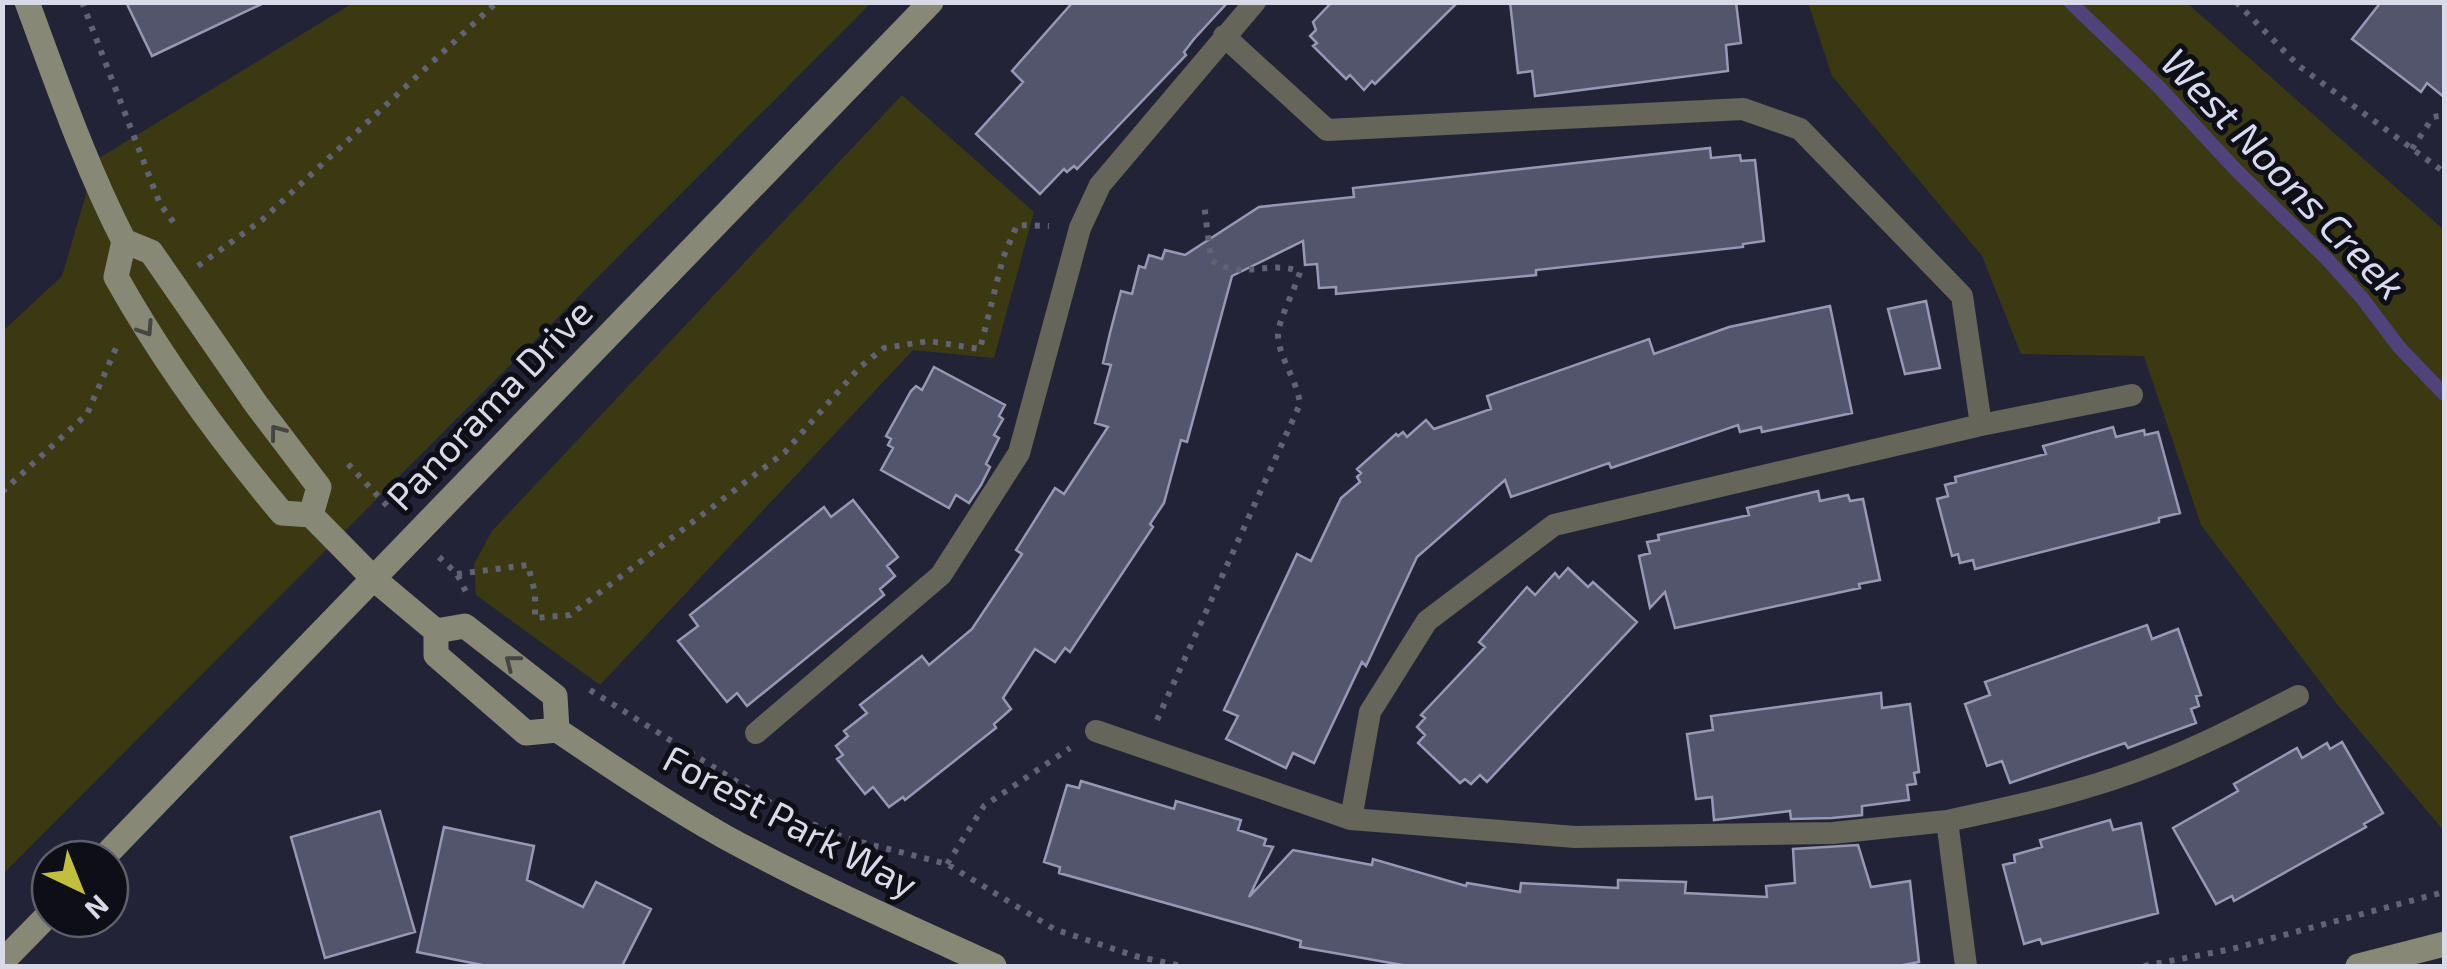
<svg xmlns="http://www.w3.org/2000/svg" width="2447" height="969" viewBox="0 0 2447 969" font-family="'Exo 2',sans-serif">
	<style>
		.green { fill: #3a3911 }
		.lines { fill: none; stroke-linecap: round; stroke-linejoin: round }
		.stream { stroke: #50427a; stroke-width: 14 }
		.building { fill: #53556c; stroke: #9799b4; stroke-width: 2.5 }
		.path { stroke: #616274; stroke-width: 6; stroke-dasharray: 5 8; stroke-linecap: butt }
		.lane { stroke: #656559; stroke-width: 22 }
		.secondary { stroke: #888876; stroke-width: 25 }
		.oneway { stroke: #454542 }
		.labels { text-anchor: middle; stroke-width: 10; stroke-linejoin: round; paint-order: stroke }
		.street-label { font-size: 38px; fill: #d9dae8; stroke: #0e0e17 }
		.water-label { font-size: 40px; font-style: italic; fill: #d8daf0; stroke: #0e0e17 }
	</style>
	<rect width="100%" height="100%" fill="#232338"/>
	<path class="green" d="M353 3H871L3 874V331L62 276 96 160Z
		M1808 3H2187L2444 230V831L2337 704 2201 525 2144 356 2021 354 1982 256 1832 76Z
		M902 95 1034 212 994 358 913 350 600 685 476 595 474 564 492 531Z"/>
	<g class="lines">
		<path class="stream" d="M2070 2 2158 86 2236 170 2327 259 2362 298 2399 347 2444 394"/>
	</g>
	<path class="building" d="M126 2H266L152 56Z
		M1073 2H1228L1194 39 1184 52 1186 55 1077 169 1074 166 1067 172 1064 169 1040 194 976 134 1023 82 1012 71Z
		M1332 2H1458L1375 84 1372 81 1364 90 1350 75 1346 79 1313 46 1317 43 1310 36 1316 30 1313 22Z
		M1510 2H1736L1741 43 1726 45 1728 71 1535 96 1532 71 1518 73Z
		M2381 2H2444V97L2427 83 2421 92 2352 39Z
		M1710 148 1711 158 1740 155 1741 161 1755 160 1764 241 1743 244V247L1536 270V275L1336 294V287L1319 288 1317 264 1305 265 1303 241 1232 276 1187 442 1181 440 1164 503 1150 524 1153 527 1070 652 1065 648 1055 662 1035 649 1003 698 1011 709 994 724 996 728 905 800 903 797 889 807 873 787 865 794 837 759 843 755 836 746 848 736 844 731 867 713 860 705 922 656 929 665 972 629 1022 554 1016 550 1055 488 1064 494 1108 427 1095 423 1111 365 1103 363 1110 333 1121 291 1132 294 1139 266 1145 268 1149 255 1162 259 1165 250 1185 255 1259 207 1354 197 1353 188Z
		M1926 301 1940 368 1905 374 1888 309Z
		M1830 306 1852 413 1762 432 1761 427 1740 432 1738 425 1611 468 1609 463 1511 497 1505 480 1417 557 1366 666 1362 662 1314 763 1293 753 1286 768 1226 739 1238 716 1224 710 1297 554 1311 561 1341 498 1360 482 1357 477 1361 473 1357 469 1396 434 1398 436 1403 432 1407 437 1426 420 1434 429 1491 409 1487 396 1649 339 1654 354 1729 327Z
		M934 367 1005 405 999 416 1003 419 994 435 999 438 986 464 990 467 981 485 969 503 956 495 949 508 881 470 893 448 888 445 891 439 886 436 911 391 916 386 922 390Z
		M2113 427 2116 437 2144 430 2145 435 2158 432 2180 513 2159 518V522L1975 569 1973 560 1960 563 1958 554 1952 556 1937 499 1948 496 1945 485 1956 482 1955 477 2046 454 2043 446Z
		M1818 491 1820 501 1848 495 1850 501 1863 499 1880 580 1859 584 1860 588 1675 628 1665 592 1650 608 1639 556 1650 553 1647 542 1659 540 1658 535 1749 515 1747 508Z
		M853 500 898 557 887 566 895 576 880 589 884 595 747 706 737 693 727 702 678 641 698 626 690 615 824 507 831 517Z
		M1568 568 1588 587 1593 582 1637 622 1487 782 1480 775 1471 784 1465 779 1460 783 1418 743 1425 735 1417 727 1425 718 1421 715 1485 647 1479 642 1527 587 1535 595 1555 573 1559 578Z
		M2147 625 2152 639 2178 629 2201 695 2196 696 2199 706 2191 709 2196 723 2128 748 2125 743 2010 783 2002 761 1987 766 1965 704 1990 695 1985 682Z
		M1881 693 1882 708 1910 704 1919 772 1914 773 1916 784 1907 785 1909 800 1862 806V815L1832 818 1791 819 1790 811 1714 820 1712 797 1696 799 1687 734 1713 730 1711 716Z
		M2342 742 2383 813 2364 824 2366 827 2234 901 2232 896 2216 904 2173 828 2238 791 2234 784 2297 748 2302 758 2327 743 2330 749Z
		M1081 781 1174 809 1176 801 1241 820 1238 830 1266 839 1264 845 1273 847 1249 897 1293 850 1372 865 1373 859 1466 886 1467 883 1520 892 1521 883 1618 888V880L1686 882 1685 893 1767 897 1766 886 1795 883 1793 849 1858 845 1871 887 1910 881 1919 962 1898 966H1408L1300 947 1301 941 1059 873 1060 867 1044 862 1067 785 1079 788Z
		M380 811 415 932 325 958 291 837Z
		M2110 820 2113 830 2141 823 2158 913 2042 944 2040 939 2024 944 2003 865 2015 862 2014 855 2042 847 2040 840Z
		M444 827 534 846 527 880 583 907 596 882 651 909 622 966H487L417 952Z"/>
	<g class="lines">
		<path class="path" d="M82 2 160 204 174 223
			M2236 2 2299 66 2444 172
			M2412 149 2433 117 2444 115
			M198 266 262 220 497 2
			M348 464 391 510
			M2 492 87 414 116 348
			M439 557 457 574 467 594
			M457 574 528 565 535 593V618L570 615 785 452 860 367 884 348 929 341 980 349 1003 258 1017 225 1049 226
			M590 690 787 813 845 838 947 864 1054 929 1135 956 1181 966
			M1157 720 1300 404C1297 379 1278 357 1278 334 1279 319 1295 289 1300 272 1272 259 1241 281 1211 260L1204 204
			M947 864 984 806 1070 748
			M2144 966 2232 949 2444 892"/>
		<path class="lane" d="M1224 36 1327 130 1743 109 1800 129 1962 296 1981 425
			M1096 731 1351 819 1575 837 1833 833 1947 821 1966 966
			M756 733 941 575 1019 453 1080 228 1100 185 1255 2
			M1351 819 1370 712 1427 621 1554 525 1981 425 2132 395
			M1947 821C2018 806 2090 790 2157 763 2206 744 2251 720 2298 696"/>
		<path class="secondary" d="M27 2C57 83 85 165 124 241L116 277C163 361 220 439 282 513L311 515 374 579 436 631V655L526 733 557 730C612 767 667 804 725 837 813 885 904 925 994 966
			M124 241 151 252 256 404 319 487 311 515
			M436 631 465 626 555 696 557 730
			M102 859 931 2
			M2 962 50 913
			M2358 966 2444 944"/>
	</g>
	<defs><path id="oneway-chevron" d="M-2-3.5L2.5 0L-2 3.5" fill="none" stroke-width="1.6" stroke-linecap="round" stroke-linejoin="round" transform="scale(2.5)"/></defs>
	<g class="oneway">
		<use href="#oneway-chevron" transform="translate(146 329) rotate(57)"/>
		<use href="#oneway-chevron" transform="translate(277 432) rotate(-127)"/>
		<use href="#oneway-chevron" transform="translate(512 662) rotate(-142)"/>
	</g>
	<g class="labels">
		<g class="street-label">
			<text transform="translate(490 405) rotate(-46)" y="13">Panorama Drive</text>
			<text transform="translate(790 822) rotate(28)" y="13">Forest Park Way</text>
		</g>
		<g class="water-label">
			<text transform="translate(2283 174) rotate(46)" y="14">West Noons Creek</text>
		</g>
	</g>
	<rect width="2447" height="969" fill="none" stroke="#d9dae8" stroke-width="10"/>
	<g transform="translate(80 889) rotate(137)"><circle r="48" fill="#0e0e17" stroke="#5f606b" stroke-width="2.5"/>
	<path d="M0-8L18 38L0 25L-18 38Z" fill="#c1be40"/>
	<text y="-15" font-size="28" font-weight="bold" text-anchor="middle" fill="#d9dae8">N</text>
	</g>
</svg>
